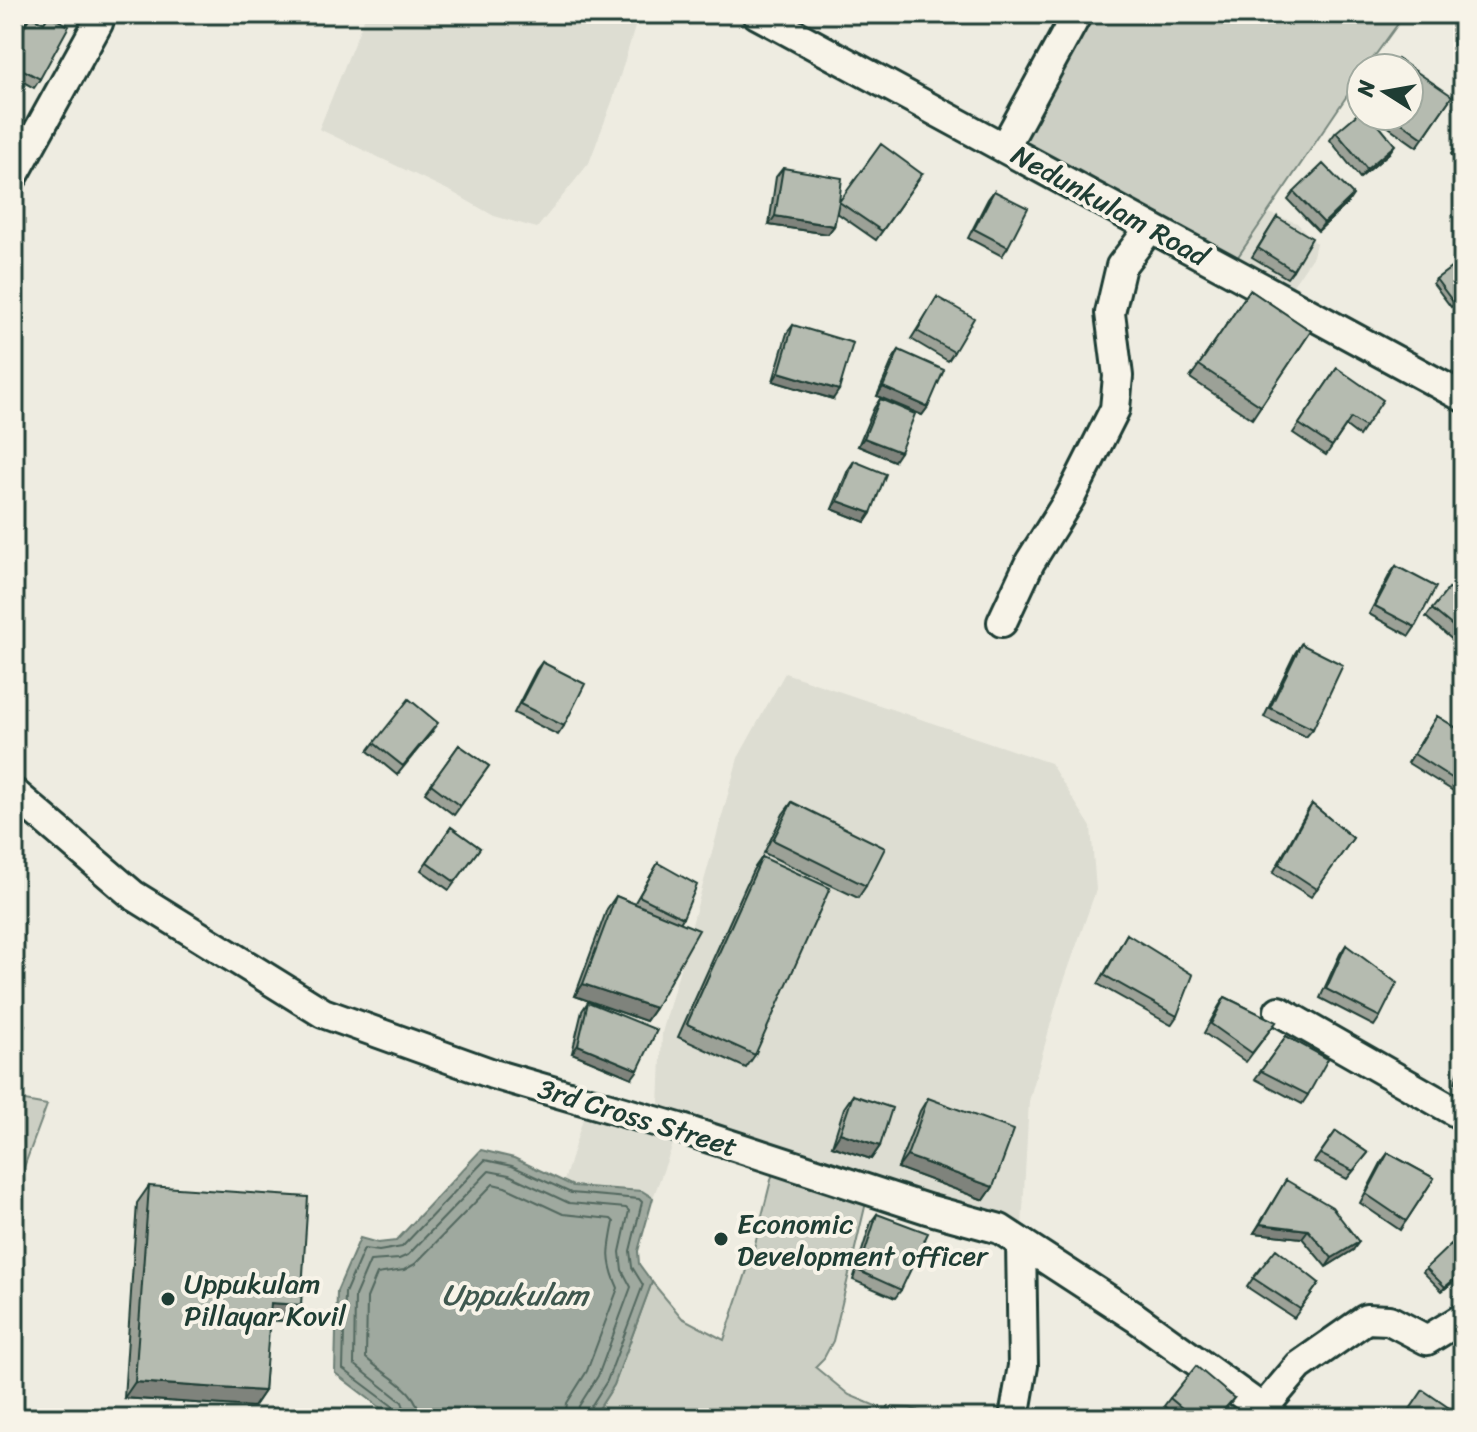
<svg xmlns="http://www.w3.org/2000/svg" width="1477" height="1432" viewBox="0 0 1477 1432" font-family="Sriracha,sans-serif">
	<style>
		.built { fill: #ddddd2 }
		.green { fill: #cccfc4; stroke: #76867c; stroke-width: 2 }
		.water { fill: #9fa99f; stroke: #6c7e74; stroke-width: 2 }
		.lines { fill: none; stroke-linecap: round; stroke-linejoin: round }
		.shore { stroke: #52685f; stroke-width: 2 }
		.street-casing { stroke: #1f3d34; stroke-width: 34 }
		.street { stroke: #f7f3e8; stroke-width: 28 }
		.wall { fill: #9ca197; stroke: #1f3d34; stroke-width: 2 }
		.shaded-wall { fill: #7f837b; stroke: #1f3d34; stroke-width: 2 }
		.building { fill: #b5bbb0; stroke: #1f3d34; stroke-width: 2 }
		.poi-dot { fill: #1f3d34; stroke: #f7f3e8; stroke-width: 3 }
		.labels { text-anchor: middle; stroke-width: 8; stroke-linejoin: round; paint-order: stroke }
		.street-label { font-size: 28px; fill: #1f3d34; stroke: #f7f3e8 }
		.poi-label { font-size: 28px; fill: #1f3d34; stroke: #f7f3e8; text-anchor: start }
		.water-label { font-size: 30px; font-style: italic; fill: #3f584f; stroke: #f7f3e8 }
	</style>
	<rect width="100%" height="100%" fill="#eeece1"/>
	<filter id="ink" filterUnits="userSpaceOnUse"><feTurbulence type="fractalNoise" baseFrequency=".0125" numOctaves="2"/><feDisplacementMap in="SourceGraphic" scale="16" xChannelSelector="R" yChannelSelector="G"/><feConvolveMatrix kernelMatrix="1 2 1 2 8 2 1 2 1" color-interpolation-filters="sRGB"/></filter>
	<g filter="url(#ink)">
		<path class="built" d="M366 14H639L612 102 589 163 537 228 494 216 452 192 319 129Z
			M1269 213 1297 223 1316 243 1313 256 1283 300 1229 270Z
			M785 673 1050 763 1091 827 1096 890 1058 998 1029 1101 1022 1228 659 1106 662 1033 738 758Z
			M588 1102 679 1128 653 1198 642 1191 573 1186 564 1181Z"/>
		<path class="green" d="M1077 14H1405L1366 68H1361V75L1229 270 1004 148Z
			M14 1099 47 1105 14 1194Z
			M776 1160 869 1190 833 1341 824 1358 815 1367 849 1395 878 1407 910 1408 941 1418H593L614 1385 652 1282 682 1318 724 1340 753 1252Z"/>
		<path class="water" d="M481 1150 514 1158 573 1186 642 1191 653 1198 638 1251 639 1264 652 1282 614 1385 593 1418H394L335 1373 337 1291 360 1238 378 1243 396 1241Z"/>
		<g class="lines">
			<path class="shore" d="M398 1418 395 1408 343 1369 345 1293 364 1249 379 1251 402 1247 485 1160 512 1166 571 1193 639 1199 642 1202 630 1251 632 1267 643 1285 607 1381 588 1411 587 1418
				M408 1418 402 1402 354 1364 355 1296 370 1261 399 1259 408 1255 489 1171 509 1175 569 1203 626 1208 629 1211 620 1252 622 1270 631 1287 598 1376 579 1406 577 1418
				M420 1418C419 1389 385 1376 366 1358L367 1298 377 1274 404 1270 415 1264 493 1184 505 1187 563 1214 611 1219 614 1222C608 1251 606 1261 618 1288L587 1371 567 1403 565 1418"/>
			<defs>
				<path id="street" d="M757 14 1463 397
					M1004 148 1077 14
					M14 175 98 23 100 14
					M1002 622 1030 562 1070 498 1115 409 1118 376 1110 313 1121 266 1150 228
					M14 793 133 895 323 1013 493 1074 679 1128 927 1209 1000 1229 1135 1317 1275 1418
					M1279 1011 1463 1116
					M1014 1418 1023 1366 1021 1243
					M1255 1418 1299 1366 1366 1319 1389 1320 1427 1340 1463 1318"/>
			</defs>
			<use href="#street" class="street-casing"/>
			<use href="#street" class="street"/>
		</g>
		<path class="wall" d="M49 15 40 79 34 88 14 77V43L30 16 44 23Z
			M1452 96 1417 147 1373 116H1409Z
			M1336 132 1389 153 1360 178 1330 140Z
			M1463 140V169L1451 154 1457 146Z
			M783 168 839 202 922 174 876 240 837 213 834 226 828 234 769 225 776 177Z
			M994 191 1008 247 1002 256 968 238 988 199Z
			M1294 192 1347 204 1318 231 1288 200Z
			M1277 217 1293 270 1287 278 1252 257Z
			M1463 276V298L1451 307 1433 283 1436 279Z
			M1250 290 1311 331 1252 419 1190 378Z
			M937 297 954 352 948 361 911 339Z
			M793 325 833 399 773 381 787 333Z
			M899 350 928 407 922 415 877 396 893 359Z
			M1337 368 1365 427 1359 436 1346 426 1326 455 1293 433Z
			M880 399 894 461 858 446 874 408Z
			M854 461 871 513 865 522 832 509 848 470Z
			M1396 566 1415 627 1409 636 1369 614 1390 574Z
			M1432 609 1463 632 1455 642 1426 617Z
			M1301 644 1313 729 1306 737 1264 717 1295 653Z
			M542 662 564 726 558 735 514 713 536 670Z
			M1437 716 1463 732V797L1408 763Z
			M432 732 397 775 368 751 374 743Z
			M459 745 489 766 454 815 425 793Z
			M792 802 866 886 858 898 764 853 783 814Z
			M1312 804 1353 838 1311 897 1273 873 1306 813Z
			M451 827 480 848 449 890 421 870Z
			M762 857 755 1055 746 1068 678 1037 753 870Z
			M658 863 683 918 680 923 655 1008 646 1021 575 996 607 909 616 896 634 904Z
			M1127 934 1177 1016 1171 1025 1098 984Z
			M1346 945 1380 1017 1374 1026 1320 998 1340 954Z
			M1225 997 1276 1022 1246 1062 1204 1033 1219 1006Z
			M588 1002 632 1078 572 1053 582 1011Z
			M1286 1036 1308 1095 1302 1104 1255 1079Z
			M1463 1058V1087L1455 1082Z
			M853 1095 880 1146 871 1159 832 1146 844 1108Z
			M928 1098 993 1187 984 1200 898 1168 920 1111Z
			M1336 1131 1368 1153 1347 1179 1314 1162Z
			M1388 1153 1434 1178 1400 1230 1360 1203 1382 1161Z
			M1286 1180 1353 1250 1326 1267 1302 1238 1254 1233Z
			M149 1186 301 1305 289 1321 269 1320 264 1391 253 1407 124 1398 137 1203Z
			M877 1214 901 1290 895 1298 853 1280 871 1222Z
			M1426 1268 1463 1274 1442 1291 1423 1272Z
			M1253 1278 1319 1283 1294 1318 1247 1287Z
			M1170 1398H1234L1218 1418H1178L1164 1406Z"/>
		<path class="shaded-wall" d="M1395 145 1389 153 1360 178 1367 169Z
			M1353 195 1347 204 1318 231 1324 223Z
			M775 216 834 226 828 234 769 225Z
			M779 372 839 390 833 399 773 381Z
			M883 387 928 407 922 415 877 396Z
			M864 438 900 452 894 461 858 446Z
			M838 501 871 513 865 522 832 509Z
			M583 984 655 1008 646 1021 575 996Z
			M578 1045 638 1070 632 1078 572 1053Z
			M840 1133 880 1146 871 1159 832 1146Z
			M907 1156 993 1187 984 1200 898 1168Z
			M1260 1224 1308 1230 1302 1238 1254 1233Z
			M1359 1242 1353 1250 1326 1267 1332 1258Z
			M1463 1272V1274L1442 1291 1445 1287Z
			M271 1303 301 1305 289 1321 259 1320Z
			M135 1382 264 1391 253 1407 124 1398Z"/>
		<path class="building" d="M49 15 69 26 40 79 14 65V46L30 16 44 23Z
			M1398 59 1452 96 1423 138 1392 116H1409V68H1392Z
			M1361 111V116H1371L1395 145 1367 169 1336 132Z
			M1463 140V153L1457 146Z
			M881 144 922 174 882 231 839 202 834 226 775 216 783 168 842 178 839 202Z
			M1323 164 1353 195 1324 223 1294 192Z
			M994 191 1028 208 1008 247 974 229Z
			M1277 217 1312 238 1293 270 1258 248Z
			M1455 265 1463 276V296L1454 303 1436 279Z
			M1250 290 1311 331 1261 406 1199 365Z
			M937 297 974 318 954 352 917 331Z
			M793 325 853 343 839 390 779 372Z
			M899 350 944 370 928 407 883 387Z
			M1337 368 1383 400 1365 427 1351 418 1332 446 1299 424Z
			M880 399 915 414 900 452 864 438Z
			M854 461 886 474 871 513 838 501Z
			M1396 566 1436 587 1415 627 1375 606Z
			M1449 588 1463 600V631L1461 633 1432 609Z
			M1301 644 1343 665 1313 729 1270 708Z
			M542 662 585 684 564 726 520 704Z
			M409 699 438 723 403 766 374 743Z
			M1437 716 1463 732V785L1414 754Z
			M459 745 489 766 460 806 431 784Z
			M792 802 885 848 866 886 773 840Z
			M1312 804 1353 838 1317 889 1279 864Z
			M451 827 480 848 455 882 427 862Z
			M762 857 830 888 755 1055 687 1024Z
			M658 863 697 885 683 918 639 896Z
			M616 896 699 930 655 1008 583 984Z
			M1127 934 1193 975 1177 1016 1104 975Z
			M1346 945 1397 983 1380 1017 1326 989Z
			M1225 997 1276 1022 1252 1053 1211 1024Z
			M588 1002 657 1030 638 1070 578 1045Z
			M14 1018 25 1025 14 1045Z
			M1286 1036 1328 1059 1308 1095 1261 1071Z
			M853 1095 892 1108 880 1146 840 1133Z
			M928 1098 1014 1130 993 1187 907 1156Z
			M1336 1131 1368 1153 1353 1171 1320 1154Z
			M1388 1153 1434 1178 1406 1221 1366 1194Z
			M1286 1180 1332 1207 1359 1242 1332 1258 1308 1230 1260 1224Z
			M149 1186 308 1197 301 1305 271 1303 264 1391 135 1382Z
			M877 1214 928 1233 901 1290 859 1271Z
			M1451 1244 1463 1260V1272L1445 1287 1426 1268Z
			M1276 1249 1319 1283 1300 1309 1253 1278Z
			M1196 1366 1234 1398 1217 1418H1194L1170 1398Z
			M1423 1390 1455 1412 1451 1418H1404Z"/>
	</g>
	<g class="poi-dot">
		<circle cx="721" cy="1239" r="8"/>
		<circle cx="168" cy="1299" r="8"/>
	</g>
	<g class="labels">
		<g class="street-label">
			<text transform="translate(1110 205) rotate(29)" y="10">Nedunkulam Road</text>
			<text transform="translate(638 1117) rotate(17)" y="10">3rd Cross Street</text>
		</g>
		<g class="poi-label">
			<text x="737" y="1233">Economic<tspan x="737" dy="32">Development officer</tspan></text>
			<text x="184" y="1293">Uppukulam<tspan x="184" dy="32">Pillayar Kovil</tspan></text>
		</g>
		<g class="water-label">
			<text x="515" y="1305">Uppukulam</text>
		</g>
	</g>
	<rect width="1477" height="1432" fill="none" stroke="#f7f3e8" stroke-width="48"/>
	<rect x="24" y="24" width="1429" height="1384" fill="none" stroke="#1f3d34" stroke-width="3" filter="url(#ink)"/>
	<g transform="translate(1385 92) rotate(281)"><circle r="38" fill="#f7f3e8" stroke="#a1aaa0" stroke-width="2"/>
	<path d="M0-6L14 30L0 20L-14 30Z" fill="#1f3d34"/>
	<text y="-12" font-size="22" font-weight="bold" text-anchor="middle" fill="#1f3d34">N</text>
	</g>
</svg>
